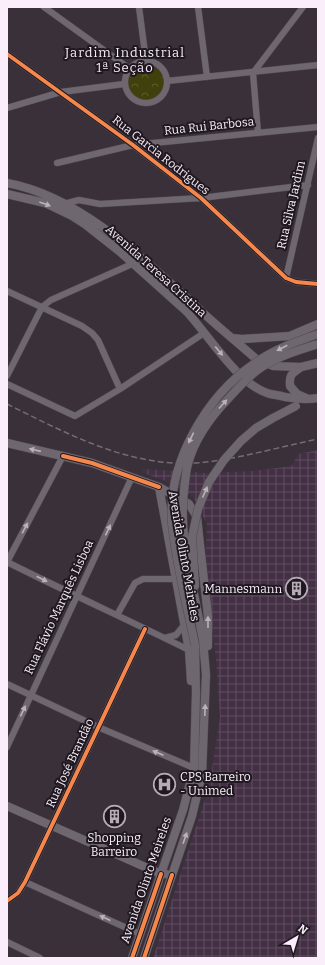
<svg xmlns="http://www.w3.org/2000/svg" width="325" height="965" viewBox="0 0 325 965" font-family="Bitter,serif">
	<style>
		.industrial { fill: url(#industrial-grid) }
		.park { fill: url(#park-crowns) }
		.lines { fill: none; stroke-linecap: round; stroke-linejoin: round }
		.street-casing { stroke: #544c54; stroke-width: 7 }
		.secondary-casing { stroke: #544c54; stroke-width: 9 }
		.street { stroke: #6f676f; stroke-width: 6 }
		.secondary { stroke: #6f676f; stroke-width: 8 }
		.rail { stroke: #736c73; stroke-width: 1.5; stroke-dasharray: 6 3; stroke-linecap: butt }
		.secondary-bridge-casing { stroke: #544c54; stroke-width: 9; stroke-linecap: butt }
		.secondary-bridge { stroke: #6f676f; stroke-width: 8 }
		.cycleway-casing { stroke: #1f1820; stroke-width: 6 }
		.cycleway { stroke: #f5874c; stroke-width: 4 }
		.oneway { fill: #bbb1bb }
		.labels { text-anchor: middle; stroke-width: 4; stroke-linejoin: round; paint-order: stroke }
		.street-label { font-size: 12px; fill: #f9eef9; stroke: #1f1820 }
		.poi-label { font-size: 12px; fill: #f9eef9; stroke: #1f1820; text-anchor: end }
		.neighbourhood-label { font-size: 13px; letter-spacing: 1px; fill: #f9eef9; stroke: #1f1820 }
	</style>
	<defs>
		<pattern id="industrial-grid" width="8" height="8" patternUnits="userSpaceOnUse"><rect width="8" height="8" fill="#443045"/><path d="M0 4h8M4 0v8" fill="none" stroke="#604e61"/></pattern>
		<pattern id="park-crowns" width="20" height="18" patternUnits="userSpaceOnUse"><rect width="20" height="18" fill="#3f400c"/><path d="M2 6a3 3 0 1 1 6 0M12 15a3 3 0 1 1 6 0" fill="none" stroke="#5c5c30"/></pattern>
	</defs>
	<rect width="100%" height="100%" fill="#393039"/>
	<path class="industrial" d="M318 450V958H153L209 787 220 718 216 659 205 568 207 524 193 497 168 482 141 472 143 469 207 473 253 471 292 466 298 454Z"/>
	<path class="park" d="M128 83a18 18 0 1 1 36 0a18 18 0 1 1-36 0Z"/>
	<g class="lines">
		<defs>
			<path id="street" d="M44 7 130 69
				M139 7 146 61
				M198 7 207 77
				M7 54 133 145 201 198 286 278 296 282 318 284
				M125 82a21 21 0 1 1 42 0a21 21 0 1 1-42 0Z
				M167 81 318 65
				M7 108 61 92 124 84
				M258 133 253 73 303 7
				M57 163 133 145 318 127
				M64 204 79 200 100 204 201 198 308 185
				M286 278 318 138
				M7 291 82 326 92 333 98 340 120 389
				M7 376 42 307 51 300 132 264H147
				M7 384 75 416 120 389 204 333
				M7 562C67 592 128 620 189 650
				M7 562 63 456
				M117 615 135 583 143 579H175
				M165 638 176 635 184 625
				M7 684 98 727 194 768
				M7 747 132 477
				M25 882 140 934
				M7 901 18 893 25 882 145 629
				M7 942 40 958"/>
			<path id="secondary" d="M7 183C80 196 147 262 200 310 218 327 237 342 255 358L273 366 301 367 318 363
				M7 194 45 203 72 216 86 225 119 251 186 311C208 334 237 383 267 393 272 395 279 395 285 397 296 399 307 400 318 398
				M232 338 242 339 290 336 318 324
				M301 367C292 374 289 374 290 386L297 394 306 398
				M7 443 92 463 159 487 189 504 197 517 199 536 208 616V646
				M159 487 189 650 191 681
				M7 806 161 874H166
				M132 958 183 810 194 768 196 692 195 645
				M144 958 192 816 202 774 206 675 203 640 195 599"/>
		</defs>
		<use href="#street" class="street-casing"/>
		<use href="#secondary" class="secondary-casing"/>
		<use href="#street" class="street"/>
		<use href="#secondary" class="secondary"/>
		<path class="rail" d="M7 404C72 436 139 473 214 461 249 456 284 446 318 439"/>
		<defs>
			<path id="secondary-bridge" d="M195 586 192 537 198 509 209 482 224 460 241 441 256 428 273 418 296 406
				M195 599C186 561 179 522 185 482 186 476 186 470 188 464 194 441 210 418 227 400 237 389 249 375 262 367 279 356 299 350 318 344
				M195 645C187 605 176 564 172 523 167 463 206 396 255 363 275 349 295 342 318 334"/>
		</defs>
		<use href="#secondary-bridge" class="secondary-bridge-casing"/>
		<use href="#secondary-bridge" class="secondary-bridge"/>
		<defs>
			<path id="cycleway" d="M7 54 133 145 201 198 286 278 296 282 318 284
				M63 456 92 463 159 487
				M7 901 18 893 25 882 145 629
				M132 958 161 874
				M144 958 172 875"/>
		</defs>
		<use href="#cycleway" class="cycleway-casing"/>
		<use href="#cycleway" class="cycleway"/>
	</g>
	<defs><path id="oneway-solid" d="M-6-.8H1V-3.2L6.5 0L1 3.2V.8H-6Z"/></defs>
	<g class="oneway">
		<use href="#oneway-solid" transform="translate(45 204) rotate(20)"/>
		<use href="#oneway-solid" transform="translate(282 348) rotate(153)"/>
		<use href="#oneway-solid" transform="translate(219 351) rotate(50)"/>
		<use href="#oneway-solid" transform="translate(223 404) rotate(-48)"/>
		<use href="#oneway-solid" transform="translate(191 438) rotate(116)"/>
		<use href="#oneway-solid" transform="translate(35 450) rotate(-167)"/>
		<use href="#oneway-solid" transform="translate(205 492) rotate(-66)"/>
		<use href="#oneway-solid" transform="translate(25 528) rotate(-62)"/>
		<use href="#oneway-solid" transform="translate(108 530) rotate(-65)"/>
		<use href="#oneway-solid" transform="translate(42 579) rotate(27)"/>
		<use href="#oneway-solid" transform="translate(208 622) rotate(-90)"/>
		<use href="#oneway-solid" transform="translate(205 710) rotate(-88)"/>
		<use href="#oneway-solid" transform="translate(23 711) rotate(-65)"/>
		<use href="#oneway-solid" transform="translate(158 753) rotate(-157)"/>
		<use href="#oneway-solid" transform="translate(185 838) rotate(-71)"/>
		<use href="#oneway-solid" transform="translate(105 918) rotate(-155)"/>
	</g>
	<defs>
		<symbol id="building-ring" viewBox="-11 -11 22 22"><circle r="9.5" fill="#1f1820" stroke="#b6acb6" stroke-width="1.5"/><path d="M-4-6H4V6H1V3H-1V6H-4ZM-2.5-4.3h1.7v1.8h-1.7ZM.8-4.3h1.7v1.8H.8ZM-2.5-1h1.7V.8h-1.7ZM.8-1h1.7V.8H.8Z" fill="#b6acb6"/></symbol>
		<symbol id="hospital-ring" viewBox="-11 -11 22 22"><circle r="9.5" fill="#1f1820" stroke="#b6acb6" stroke-width="1.5"/><path d="M-5-5h3v3.5h4V-5h3V5h-3V1.5h-4V5h-3Z" fill="#b6acb6"/></symbol>
	</defs>
	<g fill-rule="evenodd">
		<use href="#building-ring" x="284" y="576" width="25" height="25"/>
		<use href="#hospital-ring" x="152" y="772" width="25" height="25"/>
		<use href="#building-ring" x="102" y="804" width="25" height="25"/>
	</g>
	<g class="labels">
		<g class="street-label">
			<text transform="translate(209 126) rotate(-6)" y="4">Rua Rui Barbosa</text>
			<text transform="translate(161 155) rotate(38)" y="4">Rua Garcia Rodrigues</text>
			<text transform="translate(291 205) rotate(-77)" y="4">Rua Silva Jardim</text>
			<text transform="translate(156 271) rotate(42)" y="4">Avenida Teresa Cristina</text>
			<text transform="translate(184 556) rotate(80)" y="4">Avenida Olinto Meireles</text>
			<text transform="translate(59 607) rotate(-65)" y="4">Rua Flávio Marquês Lisboa</text>
			<text transform="translate(70 763) rotate(-65)" y="4">Rua José Brandão</text>
			<text transform="translate(146 880) rotate(-71)" y="4">Avenida Olinto Meireles</text>
		</g>
		<g class="poi-label">
			<text x="282" y="593">Mannesmann</text>
			<text x="180" y="781" text-anchor="start">CPS Barreiro<tspan x="180" dy="14">- Unimed</tspan></text>
			<text x="114" y="842" text-anchor="middle">Shopping<tspan x="114" dy="14">Barreiro</tspan></text>
		</g>
		<g class="neighbourhood-label">
			<text x="125" y="57">Jardim Industrial<tspan x="125" dy="15">1ª Seção</tspan></text>
		</g>
	</g>
	<rect width="325" height="965" fill="none" stroke="#f9eef9" stroke-width="16"/>
	<g transform="translate(297 937) rotate(38)" stroke="#1f1820" stroke-width="3" paint-order="stroke">
	<path d="M0-3L7 15L0 10L-7 15Z" fill="#f9eef9"/>
	<text y="-6" font-size="11" font-weight="bold" text-anchor="middle" fill="#f9eef9">N</text>
	</g>
</svg>
